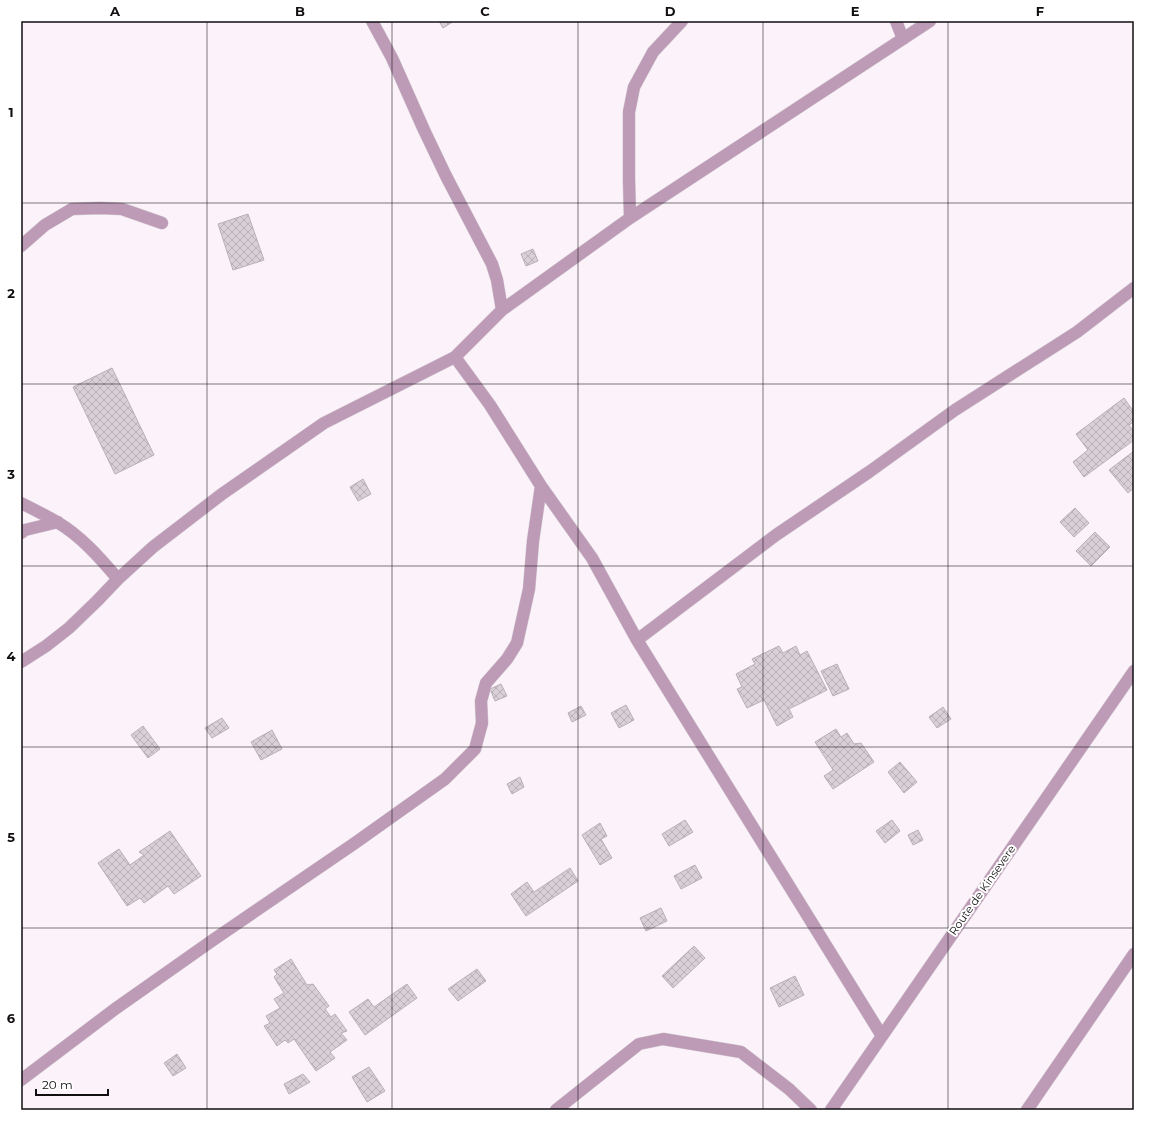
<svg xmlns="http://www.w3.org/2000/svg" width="1155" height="1131" viewBox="0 0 1155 1131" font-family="Montserrat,sans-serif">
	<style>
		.building { fill: url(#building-cross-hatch); stroke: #b9b0b7 }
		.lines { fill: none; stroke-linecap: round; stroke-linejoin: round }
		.minor-casing { stroke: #d6ced5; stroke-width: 13 }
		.minor { stroke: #bd9ab6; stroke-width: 12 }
		.grid { fill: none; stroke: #110e10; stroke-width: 1; stroke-opacity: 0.55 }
		.labels { text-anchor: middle; stroke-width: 4; stroke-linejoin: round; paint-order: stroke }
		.street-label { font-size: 11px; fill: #110e10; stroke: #fff }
		.neatline { fill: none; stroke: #110e10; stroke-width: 1.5 }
		.grid-label { font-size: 13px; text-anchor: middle; font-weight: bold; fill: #110e10 }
	</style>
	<defs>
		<pattern id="building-cross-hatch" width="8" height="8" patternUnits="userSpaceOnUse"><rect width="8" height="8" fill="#d9d0d7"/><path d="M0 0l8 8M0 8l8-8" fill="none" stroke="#b9b1b8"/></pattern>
	</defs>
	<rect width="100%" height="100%" fill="#fcf3fa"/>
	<path class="building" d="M439 21H454L443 28Z
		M248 214 264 260 233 270 218 224Z
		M533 249 538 261 526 266 521 254Z
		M112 368 154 455 115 474 73 387Z
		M1124 398 1134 412V422L1129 425 1134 432V440L1084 477 1073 462 1088 450 1076 434Z
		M1134 451V488L1128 493 1109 470Z
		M363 479 371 494 358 501 350 487Z
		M1075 508 1089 523 1074 537 1060 522Z
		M1095 532 1110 547 1091 566 1076 551Z
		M779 646 783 653 796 646 800 655 807 651 827 690 789 709 793 717 777 726 764 700 747 708 737 689 742 687 736 674 755 664 752 659Z
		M837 664 849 689 833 696 821 671Z
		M501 684 507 696 495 701 490 689Z
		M626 705 634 720 619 728 611 713Z
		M581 706 586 715 572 722 568 713Z
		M943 707 951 719 937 728 929 717Z
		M222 718 229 728 212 738 205 728Z
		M143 726 160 749 148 758 131 735Z
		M836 729 841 737 847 733 854 744 861 743 874 762 833 789 824 776 833 770 815 742Z
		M272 730 282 749 261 760 251 742Z
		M900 762 917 782 904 793 888 772Z
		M520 777 524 787 512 794 507 784Z
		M685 820 693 832 669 846 662 834Z
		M892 820 900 831 885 843 876 831Z
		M600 823 607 836 601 839 612 858 600 865 582 835Z
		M918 830 923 840 913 845 908 835Z
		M170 831 201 876 174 894 168 886 144 903 140 898 127 906 98 863 119 849 130 865 144 855 139 852Z
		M695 865 702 878 681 889 674 876Z
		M570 868 578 881 526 916 511 894 527 882 534 892Z
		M661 908 667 921 646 931 640 918Z
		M694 946 705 958 673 988 662 976Z
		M291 959 307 985 313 984 329 1006 325 1009 331 1017 335 1014 347 1031 341 1033 347 1040 330 1052 335 1058 316 1071 294 1039 288 1043 285 1040 277 1046 264 1026 270 1023 266 1016 280 1008 274 999 284 993 274 977 277 974 274 970Z
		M477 969 486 981 458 1001 448 989Z
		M795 976 804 995 779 1007 770 988Z
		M407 984 417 998 365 1035 349 1012 368 999 374 1007Z
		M177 1054 186 1068 173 1076 164 1063Z
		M369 1067 385 1091 367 1102 352 1077Z
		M303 1074 310 1082 289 1094 284 1084Z"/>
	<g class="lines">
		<defs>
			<path id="minor" d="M372 21 392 58 424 130 446 176 492 264 497 280 502 310
				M896 21 903 39
				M630 218 629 180V112L634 87 653 52 682 21
				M21 246 45 225 72 209 100 208 122 209 162 223
				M455 357 490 405 541 486 592 558 637 640 882 1036
				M21 503C33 509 45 515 57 522 81 536 100 558 118 579
				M21 533 25 530 58 522
				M637 640 776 535 869 472 955 410 1077 332 1134 288
				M21 662 46 646 69 628 97 601 118 579 153 547 222 494 324 423 455 357 502 310 630 218 930 21
				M21 1080 115 1009 213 940 355 843 445 779 475 749 482 723 481 701 486 683 507 659 517 643 529 589 533 541 541 486
				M556 1110 639 1044 663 1039 741 1052 789 1089 811 1110
				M831 1110 1134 671
				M1027 1110 1134 954"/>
		</defs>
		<use href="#minor" class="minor-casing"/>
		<use href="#minor" class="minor"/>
	</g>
	<path class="grid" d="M207 21V1110M392 21V1110M578 21V1110M763 21V1110M948 21V1110M21 203H1134M21 384H1134M21 566H1134M21 747H1134M21 928H1134"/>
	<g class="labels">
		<g class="street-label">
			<text transform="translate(982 890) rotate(-55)" y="4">Route de Kinsevere</text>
		</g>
	</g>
	<rect width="1155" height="1131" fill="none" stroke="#ffffff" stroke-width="44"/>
	<path d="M36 1089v6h72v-6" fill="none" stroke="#110e10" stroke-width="2"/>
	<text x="42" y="1089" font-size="12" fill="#110e10" stroke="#ffffff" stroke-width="3" paint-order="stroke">20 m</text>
	<rect x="22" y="22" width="1111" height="1087" class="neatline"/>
	<g class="grid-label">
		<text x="115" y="16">A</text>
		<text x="300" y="16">B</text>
		<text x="485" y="16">C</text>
		<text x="670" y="16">D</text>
		<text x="855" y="16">E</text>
		<text x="1040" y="16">F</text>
		<text x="11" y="117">1</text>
		<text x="11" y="298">2</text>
		<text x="11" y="479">3</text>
		<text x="11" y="661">4</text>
		<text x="11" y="842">5</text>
		<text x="11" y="1023">6</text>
	</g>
</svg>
